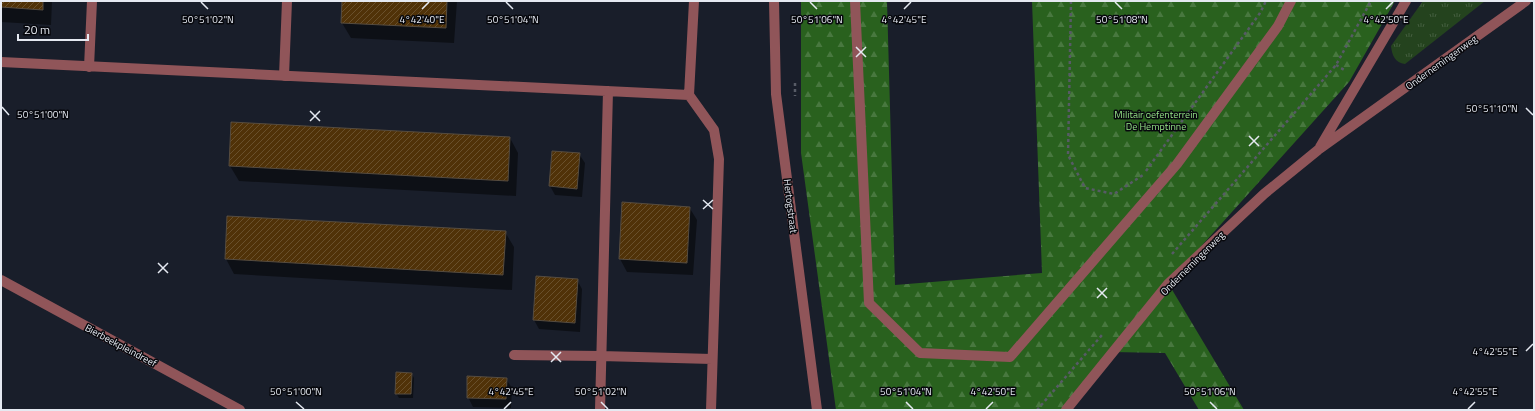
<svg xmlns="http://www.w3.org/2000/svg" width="1535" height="411" viewBox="0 0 1535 411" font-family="'Titillium Web',sans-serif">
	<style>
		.grass { fill: url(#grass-tufts) }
		.forest { fill: url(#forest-firs) }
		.shadow { fill: #0007 }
		.building { fill: url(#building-hatch); stroke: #564c40 }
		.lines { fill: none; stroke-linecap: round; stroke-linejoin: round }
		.path { stroke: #575b66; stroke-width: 2.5; stroke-dasharray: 3 3; stroke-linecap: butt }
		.service { stroke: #905559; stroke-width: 10 }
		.minor { stroke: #905559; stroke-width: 10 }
		.tertiary { stroke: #905559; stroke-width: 10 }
		.ticks { fill: none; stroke: #e5e9f1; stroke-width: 1.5 }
		.labels { text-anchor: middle; stroke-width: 3; stroke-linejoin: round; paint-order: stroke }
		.street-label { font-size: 10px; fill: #e5e9f1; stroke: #07080d }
		.park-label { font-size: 10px; fill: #95e287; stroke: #07080d }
		.ticks-label { font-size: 10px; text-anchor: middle; fill: #e5e9f1; stroke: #07080d; stroke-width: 3; stroke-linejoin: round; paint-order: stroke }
	</style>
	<defs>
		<pattern id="grass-tufts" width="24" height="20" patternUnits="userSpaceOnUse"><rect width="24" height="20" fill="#24431e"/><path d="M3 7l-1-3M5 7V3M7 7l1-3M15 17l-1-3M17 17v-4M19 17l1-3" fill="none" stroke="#445e3f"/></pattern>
		<pattern id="forest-firs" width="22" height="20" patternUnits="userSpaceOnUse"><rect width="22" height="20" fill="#29611e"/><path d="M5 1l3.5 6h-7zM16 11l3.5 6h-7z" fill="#48783f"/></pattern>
		<pattern id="building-hatch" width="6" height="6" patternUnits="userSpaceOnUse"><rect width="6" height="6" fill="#503208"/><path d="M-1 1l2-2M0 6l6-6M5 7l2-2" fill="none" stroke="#69502c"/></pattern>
	</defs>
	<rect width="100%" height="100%" fill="#191e2a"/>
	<path class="grass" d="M1423 1H1485L1405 64C1395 63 1392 55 1391 46Z"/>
	<path class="forest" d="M801 1H887L895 285 1042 273 1032 1H1395L1349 82 1168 283 1244 410H1199L1165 353 1112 352 1062 410H836L801 153Z"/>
	<path class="shadow" d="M1 1H52L51 25 1 22Z
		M343 1H457L454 43 351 38 342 23Z
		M510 138 518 153 516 196 239 181 230 166Z
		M579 154 585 163 582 197 555 195 550 186Z
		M689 207 697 220 693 275 627 272 620 259Z
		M228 217 505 232 514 247 512 290 234 274 226 259Z
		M577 280 582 289 580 332 539 329 534 320Z
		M412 374 414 378 413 398H399L396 393Z
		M506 379 512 388 511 408 473 407 468 397Z"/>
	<path class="building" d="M1 1H43V10L1 7Z
		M342 1H447L446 28 341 23Z
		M231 122 510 137 508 181 229 166Z
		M552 151 580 153 577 189 549 186Z
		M622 202 690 207 687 263 619 259Z
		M227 216 506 231 503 275 225 259Z
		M536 276 578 279 575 323 533 320Z
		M396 372 412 373 411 394H395Z
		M467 376 507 378 506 399 467 398Z"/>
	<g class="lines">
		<path class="path" d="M1071 1 1068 155 1085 188 1114 194 1143 175
			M1336 65 1346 71
			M795 83V96
			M1146 171 1260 13 1266 1
			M1172 254 1336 65 1371 1
			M1037 410 1102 335"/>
		<path class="service" d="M855 1 869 303 920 353 1010 357 1177 164 1278 26 1291 1
			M1 62 689 95 694 1
			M89 67 92 1
			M284 76 287 1
			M689 95 714 130 719 159 711 410
			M1 280 240 410
			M514 355 601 356 712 359
			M600 410 608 91"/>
		<path class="minor" d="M1320 147 1406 1
			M1066 410 1168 284 1264 194 1318 150 1526 1"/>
		<path class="tertiary" d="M774 1 776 94 817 410"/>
	</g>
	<path class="ticks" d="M201 2 208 9M506 2 513 9M810 2 817 9M1115 2 1122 9M422 9 429 2M904 9 911 2M1386 9 1393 2M856 47 866 57M856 57 866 47M2 107 9 115M1526 108 1533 115M310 111 320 121M310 121 320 111M1249 136 1259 146M1249 146 1259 136M703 200 713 209M703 209 713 200M158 263 168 273M158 273 168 263M1097 288 1107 298M1097 298 1107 288M1526 351 1533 344M551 352 561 362M551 362 561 352M296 402 304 409M601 402 608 409M906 402 913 409M1210 402 1217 409M504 409 511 402M986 409 993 402M1468 409 1475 402"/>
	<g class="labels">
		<g class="street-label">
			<text transform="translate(1441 62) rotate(-36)" y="4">Ondernemingenweg</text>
			<text transform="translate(791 206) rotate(83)" y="4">Hertogstraat</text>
			<text transform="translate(1192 263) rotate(-45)" y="4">Ondernemingenweg</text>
			<text transform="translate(121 345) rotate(28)" y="4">Bierbeekpleindreef</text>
		</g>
		<g class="park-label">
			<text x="1156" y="118">Militair oefenterrein<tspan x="1156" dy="12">De Hemptinne</tspan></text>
		</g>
	</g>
	<g class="ticks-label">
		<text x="208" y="23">50°51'02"N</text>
		<text x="422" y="23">4°42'40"E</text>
		<text x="513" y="23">50°51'04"N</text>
		<text x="817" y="23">50°51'06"N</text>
		<text x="904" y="23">4°42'45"E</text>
		<text x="1122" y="23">50°51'08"N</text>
		<text x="1386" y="23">4°42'50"E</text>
		<text x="1492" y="112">50°51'10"N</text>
		<text x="43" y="118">50°51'00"N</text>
		<text x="1495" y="355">4°42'55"E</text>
		<text x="296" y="395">50°51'00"N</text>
		<text x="511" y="395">4°42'45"E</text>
		<text x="601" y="395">50°51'02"N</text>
		<text x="906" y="395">50°51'04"N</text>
		<text x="993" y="395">4°42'50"E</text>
		<text x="1210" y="395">50°51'06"N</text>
		<text x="1475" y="395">4°42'55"E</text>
	</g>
	<rect width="1535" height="411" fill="none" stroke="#e5e9f1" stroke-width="4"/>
	<path d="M18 34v6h70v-6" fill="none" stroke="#e5e9f1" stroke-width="2"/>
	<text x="24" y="34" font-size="12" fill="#e5e9f1" stroke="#07080d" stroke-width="3" paint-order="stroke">20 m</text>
</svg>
